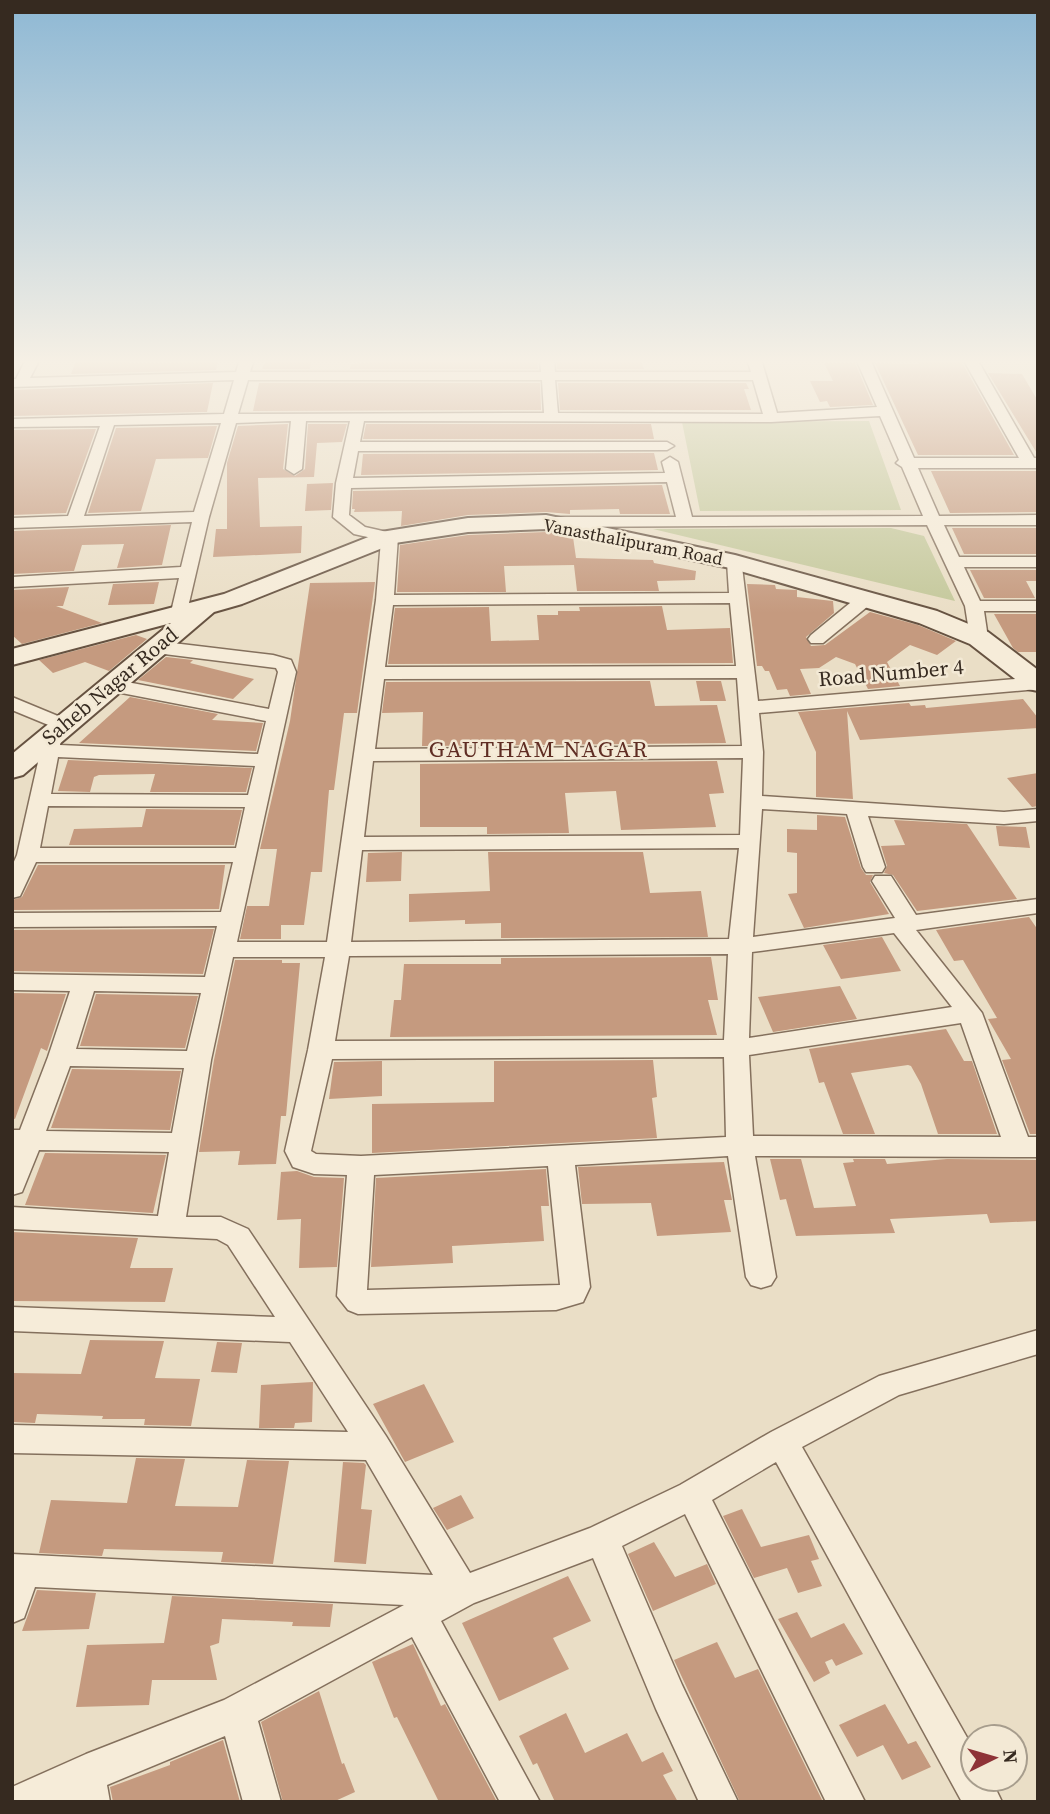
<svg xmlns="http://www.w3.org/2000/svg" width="1050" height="1814" viewBox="0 0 1050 1814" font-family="'Source Serif 4',serif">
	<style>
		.green { fill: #c4c89b }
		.building { fill: #c59a7f }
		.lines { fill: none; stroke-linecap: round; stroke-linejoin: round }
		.street-casing { stroke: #84705d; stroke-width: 3 }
		.secondary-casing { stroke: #665241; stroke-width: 4 }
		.street { fill: #f6ecd9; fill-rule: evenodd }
		.secondary { fill: #f6ecd9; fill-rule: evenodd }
		.labels { text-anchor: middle; stroke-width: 5; stroke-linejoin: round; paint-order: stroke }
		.far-street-label { font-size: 18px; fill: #362a20; stroke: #f3e9d5 }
		.street-label { font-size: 21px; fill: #362a20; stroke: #f3e9d5 }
		.neighbourhood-label { font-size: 23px; letter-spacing: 2px; fill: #5f2d23; stroke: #f3e9d5 }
	</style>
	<rect width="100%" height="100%" fill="#eadec6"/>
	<path class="green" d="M869 421 901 510 700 511 682 422Z
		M891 528 924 536 955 601 653 529Z"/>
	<path class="building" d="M77 359H129L128 363 218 362 216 370 71 374Z
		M402 359H537L538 369H350L351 364Z
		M557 359H640L644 369H557Z
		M917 359H960L1014 455H918L875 363 919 364Z
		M266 360H311L310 369H262Z
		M824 363H855L873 405 830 407 827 401 820 402 810 381H833Z
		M988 373 1022 374 1038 401V455Z
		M213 383 207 412 12 416V390Z
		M259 383H540L541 410 253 411Z
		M558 383H746L749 389H744L751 410H560Z
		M288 424 283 469 295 476 305 469 308 424H347L342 442 317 443 314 477 258 478 260 527 302 526 301 553 213 557 216 529H227V463L238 426Z
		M366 424H651L654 439H363Z
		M217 426 208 458 156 459 141 511 88 513 116 428Z
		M96 429 66 513 12 515V430Z
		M654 453 658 470 361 475 363 454Z
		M931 471H1038V512L950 513Z
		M333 483 331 510 305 511 307 484Z
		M662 485 670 514H620L619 509 570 510V514L546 512 468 515 401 526 402 511 354 512 355 509H352L353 491Z
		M171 525 162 565 117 568 124 544 82 545 74 571 12 574V531Z
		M952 528H1038V554H964Z
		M546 532 573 537 576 558 653 560 654 563 696 571 695 580 657 581 659 591H577L574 565 504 566 506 592H397L400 545 468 535Z
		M970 570H1038V581H1026L1035 598H984Z
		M159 582 154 604 108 605 113 584Z
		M375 582 357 713H344L334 790H329L322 872H311L304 925H281V939H240L247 906H269L277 849H260L290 721 310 583Z
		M747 584 775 585 776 589 797 590V597L833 601 834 613 806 637 811 646 825 645 870 612 918 625 956 641 937 655 910 645 887 662 900 686 868 689 855 664 836 657 819 668 800 669 811 694 790 696 787 689 777 690 769 671H765L762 666H757Z
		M69 587 63 606H56L102 623 22 644 12 635V590Z
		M662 606 667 630 730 628 733 663 388 664 395 608 489 607 491 641 539 640 537 615H558V611H580L579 607Z
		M994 614H1038V652H1018L1013 648Z
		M136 635 147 639 109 671 85 662 53 673 39 660Z
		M166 657 193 660 190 663 254 679 233 699 138 680Z
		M650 681 655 706 717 705 726 743 422 746 423 712 382 713 386 682Z
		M696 681H721L726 701H700Z
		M130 697 218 714 212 720 263 723 256 751 79 743Z
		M1023 699 1038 718V728L860 740 847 711 853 799 816 797V752L798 712 909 703 911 706 925 705 926 708Z
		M68 760 252 768 246 792H150L155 774 99 775 94 777 90 792 58 791Z
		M717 761 724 793 709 794 716 827 621 830 616 791 565 793 569 833 487 834V827H420V764Z
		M1038 773V806L1032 807 1007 778Z
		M146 809 242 810 234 845H69L74 829 142 827Z
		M817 815 845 817 861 868 866 875H873L870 882 889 914 804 928 788 894 797 893V853L787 852V829L817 830Z
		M894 820 967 824 1017 899 917 911 893 875 884 873 887 866 881 846 905 845Z
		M996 826 1026 827 1030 848 999 846Z
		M402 852 401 881 366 882 368 853Z
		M488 852H643L650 893 701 891 708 937 501 938V923L465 924V920L409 922V894L490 891Z
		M38 865H225L219 909 12 910V900L22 897Z
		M1029 917 1038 930V1134H1030L1002 1060 1011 1059 988 1019 997 1018 963 960 954 961 936 930Z
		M214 929 203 974 12 971V930Z
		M882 937 901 971 841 979 823 945Z
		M711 957 718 1000H708L717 1035 390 1037 394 1000H401L404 964H501V958Z
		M235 960H282V963H300L286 1116H281L276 1164 238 1165 240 1151 199 1152 214 1060Z
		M840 986 857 1019 773 1032 758 997Z
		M12 993 66 994 47 1051 41 1048 15 1119 12 1118Z
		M96 994 198 996 185 1048 80 1046Z
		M946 1029 964 1061H972L997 1134H938L921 1084 911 1066 908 1065 851 1073 875 1134H843L824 1082 819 1083 809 1049Z
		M653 1060 657 1097 652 1098 657 1138 372 1153V1104L494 1102V1061Z
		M382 1061V1096L329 1099 334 1062Z
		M72 1069 181 1071 170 1130 51 1128Z
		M45 1153 166 1155 153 1213 25 1205Z
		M770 1159H801L814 1208 856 1206 843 1163 854 1162 853 1159H885L887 1164 947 1159 1038 1160V1221L990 1223 987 1214 890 1219 895 1233 796 1236 786 1199 780 1200Z
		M724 1162 732 1200H724L731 1232 657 1236 651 1203 582 1204 578 1167Z
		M546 1169 549 1206H541L544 1241 452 1246 453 1263 371 1267 376 1178Z
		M297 1171 314 1177 344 1178 337 1267 299 1268 301 1219 277 1220 281 1172Z
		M12 1232 138 1238 130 1268H173L165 1302 12 1301Z
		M90 1340 164 1341 155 1378 200 1379 191 1426 144 1425 145 1419H102L103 1416 37 1414 35 1423 12 1422V1373L81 1374Z
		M217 1342 242 1343 237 1373 211 1372Z
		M313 1382 312 1422 295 1423 294 1428H259L261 1385Z
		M424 1384 454 1442 405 1462 373 1404Z
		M136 1458 185 1459 175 1506 238 1507 247 1460 289 1461 273 1564 221 1562 223 1552 104 1549 102 1556 39 1553 51 1500 127 1503Z
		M343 1462 364 1463 366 1465 361 1509 372 1510 366 1564 334 1562Z
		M461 1495 474 1518 447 1530 433 1508Z
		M742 1509 761 1547 809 1535 819 1559 811 1561 822 1586 798 1593 787 1568 754 1578 723 1516Z
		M654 1542 675 1577 707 1564 716 1584 653 1611 628 1554Z
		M568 1576 591 1621 553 1638 569 1669 499 1701 462 1623Z
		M37 1590 96 1593 89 1629 22 1631Z
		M172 1596 333 1604 330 1627 292 1626 293 1622 222 1619 219 1643 210 1646 217 1680H152L149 1705 76 1707 87 1645 164 1643Z
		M797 1612 811 1638 844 1623 863 1654 836 1666 832 1659 825 1662 830 1673 814 1682 778 1619Z
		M717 1642 735 1678 758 1669 823 1802H740L674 1660Z
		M413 1644 441 1706 445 1704 497 1802H439L397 1717 394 1718 372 1662Z
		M319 1691 342 1764 344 1763 355 1792 333 1802H283L261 1722Z
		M885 1704 908 1744 916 1741 931 1767 902 1780 883 1745 857 1757 839 1725Z
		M566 1713 585 1753 627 1733 642 1762 663 1752 673 1771 663 1775 678 1802H555L537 1763 533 1765 519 1736Z
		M223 1740 240 1802H113L110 1787 170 1765V1762Z"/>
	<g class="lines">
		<defs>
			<path id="street" d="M26 359H40L30 378 236 372 240 359H254L250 372H541L540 359H554L555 372H751L747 359H761L777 413 877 407 856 359H870L914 458H1019L963 359H977L1034 458H1038V468H918L939 516 1038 515V525H944L959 557H1038V567H964L980 601H1038V611H984L988 638 985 642 979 643 970 638 965 606 927 525 547 527 539 522 547 517H676L667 482 351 488 349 515 365 527 396 534 398 537 394 595 729 593 727 562 729 558H741L758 701 1038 677V689L759 713 763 752 762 796 1004 812 1038 809V821L1004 824 868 816 885 867 882 872H866L863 867 847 814 762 809 753 937 895 918 872 881 875 876H891L916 915 1038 899V913L916 930 982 1013 1028 1137H1038V1157L755 1156 776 1277 771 1285 761 1288 751 1285 746 1277 728 1156 575 1165 590 1287 583 1302 556 1310 358 1314 348 1310 337 1296 347 1175 314 1174 293 1167 285 1151 308 1050 325 957H233L211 1060 186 1217H221L248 1229 386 1436 470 1573 590 1528 680 1485 771 1432 879 1376 1038 1330V1354L899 1395 802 1447 973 1748V1779H991L1002 1802H962L776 1462 712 1500 865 1802H826L685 1514 622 1546 682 1685 738 1802H699L656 1709 593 1558 474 1603 441 1621 540 1802H500L412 1637 258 1721 281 1802H243L225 1736 107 1785 110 1802H12V1787L86 1754 224 1700 404 1605 35 1587 24 1618 12 1623V1554L433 1575 366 1460 12 1453V1425L348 1432 290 1342 12 1331V1307L275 1317 228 1245 217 1239 12 1229V1207L158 1216 169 1152 39 1150 22 1192 12 1195V1130H20L48 1057 70 991 12 990V974L205 977 217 926 12 927V913L221 912 233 862H36L20 896 12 898V866L17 855 45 731H59L62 735 60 745 258 754 266 721 111 691 102 685 111 679 269 709 278 672 276 668 156 653 147 647 150 643 156 641 273 655 291 660 296 672 237 942H327L376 600 381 540 354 534 333 517 336 483 350 421H306L302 469 294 474 286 469 291 421 236 423 209 517 186 616H174L171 612 179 578 12 587V577L181 567 192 522 12 528V518L68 516 100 426 12 427V419L224 414 234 380 12 387V379H16ZM248 380H542L544 413 238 414ZM555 380H753L763 414 558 413ZM880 416 899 460 896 463 902 467 923 516 692 517 678 462 670 457 662 462 665 473 353 478 358 451 667 450 674 446 667 442H360L364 421 771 422ZM221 423 194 512 84 516 114 425ZM730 603 736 666 385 667 393 605ZM737 678 742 746 375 749 384 679ZM58 757 255 766 248 795 51 794ZM743 758 740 835 364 837 373 761ZM48 806 245 807 236 848H40ZM739 848 729 939 351 942 362 850ZM894 933 952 1007 749 1038 752 952ZM728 954 724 1040 335 1041 349 956ZM94 991 201 993 187 1051 76 1049ZM961 1023 1001 1137 753 1136 749 1055ZM724 1057 726 1137 361 1156 316 1154 311 1151 332 1059ZM70 1066 184 1068 172 1133 46 1131ZM548 1166 560 1285 367 1290 374 1175Z
				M867 593 873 594 876 598 873 602 823 643H811L808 639 811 635 861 594Z
				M12 697 70 721 73 725 63 731 12 710Z"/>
			<path id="secondary" d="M546 515 735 555 937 611 988 632 1038 670V691L1028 689 970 644 919 623 730 568 546 529 468 532 395 543 242 604 214 612 23 775 12 778V754L171 623 12 665V649L224 594 381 532 468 518Z"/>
		</defs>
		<use href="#street" class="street-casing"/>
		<use href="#secondary" class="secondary-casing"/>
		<use href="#street" class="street"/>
		<use href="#secondary" class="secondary"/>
	</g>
	<linearGradient id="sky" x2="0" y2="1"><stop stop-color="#8eb8d4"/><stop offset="0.59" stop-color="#f6f0e5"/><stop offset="1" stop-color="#f6f0e5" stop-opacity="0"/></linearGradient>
	<rect width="1050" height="613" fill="url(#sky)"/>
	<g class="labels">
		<g class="far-street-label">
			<text transform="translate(633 542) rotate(11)" y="6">Vanasthalipuram Road</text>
		</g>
		<g class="street-label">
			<text transform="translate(891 673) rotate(-5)" y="7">Road Number 4</text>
			<text transform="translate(110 686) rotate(-40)" y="7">Saheb Nagar Road</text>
		</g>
		<g class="neighbourhood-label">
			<text x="539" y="757">GAUTHAM NAGAR</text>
		</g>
	</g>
	<rect width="1050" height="1814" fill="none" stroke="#362a20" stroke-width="28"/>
	<g transform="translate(994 1758) rotate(85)"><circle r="33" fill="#f3e9d5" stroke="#a79d8d" stroke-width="2"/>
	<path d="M0-5L12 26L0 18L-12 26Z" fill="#8e3337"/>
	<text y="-10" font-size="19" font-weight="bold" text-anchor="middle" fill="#362a20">N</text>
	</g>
</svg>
